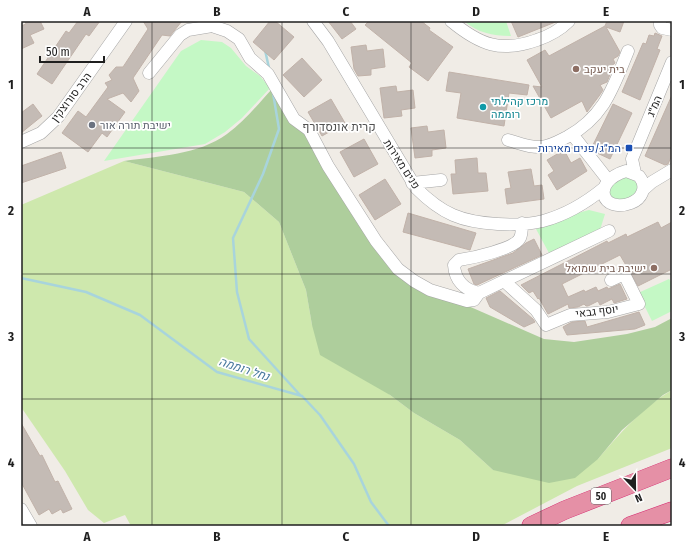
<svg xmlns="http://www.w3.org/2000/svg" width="693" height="547" viewBox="0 0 693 547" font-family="'Fira Sans Condensed',Heebo,sans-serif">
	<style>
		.grass { fill: #cee8ad }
		.forest { fill: #aece9c }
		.park { fill: #c4f8c5 }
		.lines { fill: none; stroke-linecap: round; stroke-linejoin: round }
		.stream { stroke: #a8d4dc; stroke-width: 2.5 }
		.building { fill: #c4bbb5; stroke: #c1b2a9 }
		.minor-casing { stroke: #a6a6a6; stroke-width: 13 }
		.highway-casing { stroke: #d62a71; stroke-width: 19 }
		.minor { stroke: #fff; stroke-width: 12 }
		.highway { stroke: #e590a6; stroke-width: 18 }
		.grid { fill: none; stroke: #1f1f1f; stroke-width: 1; stroke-opacity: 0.55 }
		.education-dot { fill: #8d6e63; stroke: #fff; stroke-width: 1.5 }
		.culture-dot { fill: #0f9aa8; stroke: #fff; stroke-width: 1.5 }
		.worship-dot { fill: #6b7280; stroke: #fff; stroke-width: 1.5 }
		.transit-dot { fill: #1a4fb4; stroke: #fff; stroke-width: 1.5 }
		.labels { text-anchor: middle; stroke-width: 3.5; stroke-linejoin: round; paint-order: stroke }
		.shield { fill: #fff; stroke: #626262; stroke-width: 1 }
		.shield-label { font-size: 10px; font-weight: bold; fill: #1f1f1f }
		.education-label { font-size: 11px; fill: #785e54; stroke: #fff; text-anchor: start }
		.street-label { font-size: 11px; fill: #1f1f1f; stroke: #fff }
		.culture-label { font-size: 11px; fill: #0d838f; stroke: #fff; text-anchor: start }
		.worship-label { font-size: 11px; fill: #5b616d; stroke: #fff; text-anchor: start }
		.transit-label { font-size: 11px; fill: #164399; stroke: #fff; text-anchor: end }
		.neighbourhood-label { font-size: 12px; fill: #525252; stroke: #fff }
		.water-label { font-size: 12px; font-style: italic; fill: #48789d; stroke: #fff }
		.neatline { fill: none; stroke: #1f1f1f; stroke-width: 1.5 }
		.grid-label { font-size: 13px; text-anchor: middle; font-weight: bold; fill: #1f1f1f }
	</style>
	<rect width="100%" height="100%" fill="#f0ece6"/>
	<path class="grass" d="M124 161 244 192 279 222 306 290 312 325 390 395 414 413 460 440 493 470 598 459C620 433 643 407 672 390V448L577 486 501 526H131L125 515 104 523 88 510 65 471 21 407V205Z"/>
	<path class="forest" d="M273 88 282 111 307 134 390 266 466 305 544 339 574 342 627 334 655 327 672 318V390L663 395 622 430 598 459 575 478 549 483 493 470 460 440 414 413 390 395 320 355 312 325 306 290 279 222 244 192 124 161C159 156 198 155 227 134 245 121 259 103 273 88Z"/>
	<path class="park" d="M464 21H506L511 36C493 36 478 33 464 21Z
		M201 40 222 42 231 48 246 66 260 76 270 88 242 118 225 132 205 144 104 161 181 51Z
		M623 176 636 177 639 193 620 202 609 196V184Z
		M589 210 605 214 600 230 549 253 536 229C555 223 571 214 589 210Z
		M669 279 672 283V311L652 321 638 293Z"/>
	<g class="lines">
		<path class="stream" d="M265 50 269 68
			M273 93 279 129 263 174 233 238 237 292 249 339 301 396
			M21 278 86 292 140 315 217 372 302 396 320 415 354 464 371 502 389 526"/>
	</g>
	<path class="building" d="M25 21H40L44 29 30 35 34 43 21 49V26L26 24Z
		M78 21H100L89 36 86 34 52 84 37 74 66 31 69 33Z
		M143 21H182L170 36 162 35 133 78 139 91 131 102 123 93 107 99 125 112 107 137 102 133 88 152 62 133 78 111 86 117 108 87 105 83 112 80 109 75 116 67H123L148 29Z
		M270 21H275L294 37 274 60 253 42Z
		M328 21H350L356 29 342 39Z
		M369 21H421L430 28 429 30 453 47 428 81 409 67 412 63 365 25Z
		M511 21H558L518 37Z
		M607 21H624L620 32 606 27 620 52 618 56 613 59 615 63 609 68 611 72 607 82 600 85 603 90 599 96 587 112 582 101 551 118 533 86 542 87 527 60 545 50 549 56 605 26Z
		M655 33 662 36 657 49 660 50 640 100 622 92 643 43 646 44 649 35 654 36Z
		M366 45 367 51 383 49 385 67 371 69V75L358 76 354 69 351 47Z
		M302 58 322 80 304 97 283 75Z
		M449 72 529 85 527 95 509 93 504 126 457 118 461 93 446 91Z
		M396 86 397 92 413 90 415 108 401 110 402 116 384 118 380 88Z
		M672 95V155L668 164 665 165 645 156Z
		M331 99 345 123 322 136 308 112Z
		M33 104 42 116 21 133V113Z
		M613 104 632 113 610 159 595 152 592 147Z
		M427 126 428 132 444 130 446 148 432 150V156L415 158 411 128Z
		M364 139 378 164 354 177 340 152Z
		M564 150 571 163 580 158 587 171 557 190 548 175 554 171 547 160Z
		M61 152 66 168 21 183V166Z
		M477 158 478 173H486L488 191 453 194 451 174H456L455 160Z
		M531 169 534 186 542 185 544 199 507 204 505 189 511 188 508 172Z
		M385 179 401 204 375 220 359 195Z
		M408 213 476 233 470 250 403 232Z
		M658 222 661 228 672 222V269L638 286 620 255 562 284 568 297 584 290 585 292 596 287 598 291 607 287 608 289 620 284 627 299 614 303 612 299 600 305 598 301 588 306H586L584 304 578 307 569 308 568 304 548 314 539 298 538 299 533 291 529 293 521 285 607 241 608 243 626 234 627 237Z
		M534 239 542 255 477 285 474 284 468 269 513 253 526 243Z
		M500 291 533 319 535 322 524 327 490 307 486 298Z
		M639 312 645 325 635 329 567 335 563 327 572 322 585 321 587 327Z
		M21 423 40 456 42 455 55 482 58 481 72 509 63 513 61 509 52 514 49 509 39 515 21 482Z"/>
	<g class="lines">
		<defs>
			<path id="minor" d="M313 21 328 41 416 188C427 199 439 209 453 215 476 225 519 227 543 221 565 215 587 202 604 188
				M451 21C480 45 501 53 537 40 549 36 560 30 569 21
				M660 21V25L662 28 672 30
				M149 73 180 35 188 30 212 26 227 31 239 39 250 58 268 74 294 119 309 130 328 166 376 241 398 269 414 281 430 290 467 301 474 300 479 293
				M572 134 608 180
				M508 140C519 143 530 148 541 147 551 146 559 141 567 137 604 117 613 88 628 51
				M21 142 41 133 58 117 126 21
				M626 171 639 176C643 181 645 187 642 193 640 198 636 201 631 203 602 214 590 182 626 171Z
				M635 173 632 159 672 62
				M412 183 441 180
				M643 190 652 182 672 170
				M522 223C522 228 522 234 520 238 515 249 472 258 459 260L454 265C455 280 464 290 479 293L609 231
				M504 281 536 310 546 325 570 315 608 312 639 304 624 274 611 280
				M21 509 31 526"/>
			<path id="highway" d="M531 526 565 510 672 468
				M630 526 672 511"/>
		</defs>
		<use href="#minor" class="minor-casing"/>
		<use href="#highway" class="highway-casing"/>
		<use href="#minor" class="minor"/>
		<use href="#highway" class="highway"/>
	</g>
	<path class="grid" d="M152 21V526M282 21V526M411 21V526M541 21V526M21 148H672M21 274H672M21 399H672"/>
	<g class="education-dot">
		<circle cx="576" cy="69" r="4"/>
		<circle cx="654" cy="268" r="4"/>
	</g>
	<circle class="culture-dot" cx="483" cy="107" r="4"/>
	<circle class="worship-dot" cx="92" cy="125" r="4"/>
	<rect class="transit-dot" x="625" y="144" width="8" height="8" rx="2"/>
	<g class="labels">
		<rect class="shield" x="591" y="488" width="20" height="16" rx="3"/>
		<g class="shield-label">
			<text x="601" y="500">50</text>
		</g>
		<g class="education-label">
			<text x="584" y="73">בית יעקב</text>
			<text x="646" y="272" text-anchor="end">ישיבת בית שמואל</text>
		</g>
		<g class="street-label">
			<text transform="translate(71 97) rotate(-53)" y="4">הרב סורוצקין</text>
			<text transform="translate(654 106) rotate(-67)" y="4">המ"ג</text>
			<text transform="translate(402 164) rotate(57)" y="4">פנים מאירות</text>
			<text transform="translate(597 311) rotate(-7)" y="4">יוסף גבאי</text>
		</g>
		<g class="culture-label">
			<text x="491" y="105">מרכז קהילתי<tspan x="491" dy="13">רוממה</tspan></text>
		</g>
		<g class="worship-label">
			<text x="100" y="129">ישיבת תורה אור</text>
		</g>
		<g class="transit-label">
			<text x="621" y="152">המ״ג/פנים מאירות</text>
		</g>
		<g class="neighbourhood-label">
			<text x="339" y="131">קרית אונסדורף</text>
		</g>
		<g class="water-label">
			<text transform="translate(244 369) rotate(18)" y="4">נחל רוממה</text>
		</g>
	</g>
	<rect width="693" height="547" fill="none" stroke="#ffffff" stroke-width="44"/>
	<g transform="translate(635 489) rotate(158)" stroke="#ffffff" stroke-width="3" paint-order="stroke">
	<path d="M0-3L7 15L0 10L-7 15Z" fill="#1f1f1f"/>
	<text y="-6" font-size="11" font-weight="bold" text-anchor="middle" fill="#1f1f1f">N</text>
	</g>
	<path d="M40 56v6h64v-6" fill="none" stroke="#1f1f1f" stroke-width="2"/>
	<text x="46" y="56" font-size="12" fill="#1f1f1f" stroke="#ffffff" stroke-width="3" paint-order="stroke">50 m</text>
	<rect x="22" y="22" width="649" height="503" class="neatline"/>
	<g class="grid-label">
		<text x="87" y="16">A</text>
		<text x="217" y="16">B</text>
		<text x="346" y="16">C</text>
		<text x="476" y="16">D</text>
		<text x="606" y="16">E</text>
		<text x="11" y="89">1</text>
		<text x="682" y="89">1</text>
		<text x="11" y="215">2</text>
		<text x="682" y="215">2</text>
		<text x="11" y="341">3</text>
		<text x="682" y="341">3</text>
		<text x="11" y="467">4</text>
		<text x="682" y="467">4</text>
		<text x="87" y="541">A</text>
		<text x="217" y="541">B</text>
		<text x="346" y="541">C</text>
		<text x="476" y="541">D</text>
		<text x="606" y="541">E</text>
	</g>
</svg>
